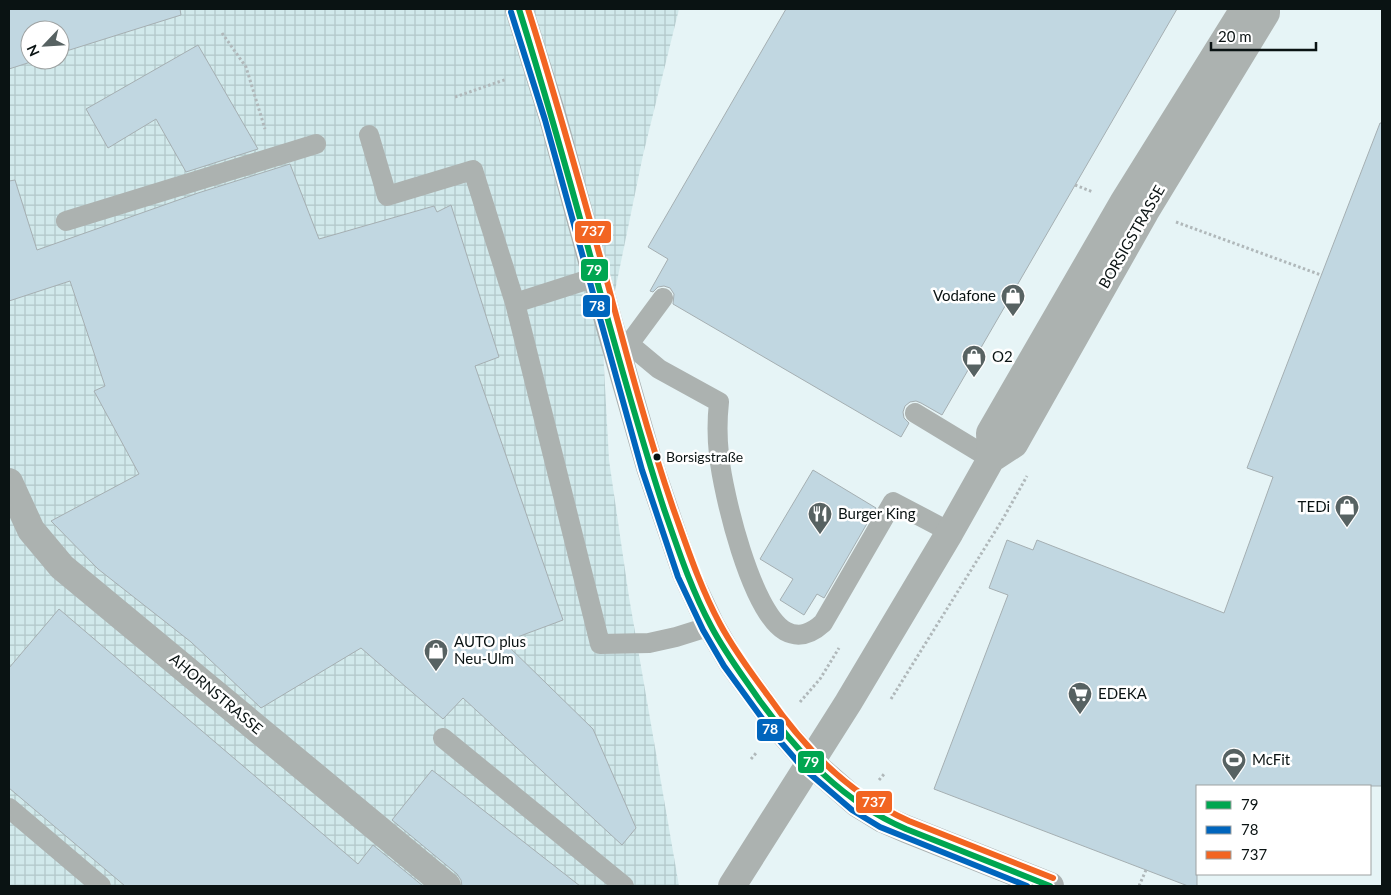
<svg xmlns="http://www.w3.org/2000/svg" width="1391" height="895" viewBox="0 0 1391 895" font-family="Lato,sans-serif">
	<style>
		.industrial { fill: url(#industrial-grid); fill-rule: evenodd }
		.building { fill: #c1d7e1; stroke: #a5afb2 }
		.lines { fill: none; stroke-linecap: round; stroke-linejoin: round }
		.path { stroke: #b0b8ba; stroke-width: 3; stroke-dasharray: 2.5 2.5; stroke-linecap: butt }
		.service { stroke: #acb2b0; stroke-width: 20 }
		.minor { stroke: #acb2b0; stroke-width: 28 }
		.secondary { stroke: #aab0b0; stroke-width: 28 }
		.bus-1-casing { stroke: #fff; stroke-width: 10 }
		.bus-2-casing { stroke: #fff; stroke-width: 10 }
		.bus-3-casing { stroke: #fff; stroke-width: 10 }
		.bus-1 { stroke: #00a651; stroke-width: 6 }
		.bus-2 { stroke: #0065bd; stroke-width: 6 }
		.bus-3 { stroke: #f26522; stroke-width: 6 }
		.bus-dot { fill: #0a1313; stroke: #fff; stroke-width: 2 }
		.labels { text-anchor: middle; stroke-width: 5; stroke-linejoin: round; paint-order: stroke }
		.bus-label { font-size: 14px; fill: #0a1313; stroke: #fff; text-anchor: start }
		.street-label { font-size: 15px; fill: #0a1313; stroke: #fff }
		.poi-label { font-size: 15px; fill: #0a1313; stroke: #fff; text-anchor: start }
		.line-badge { stroke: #fff; stroke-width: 2 }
		.badge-label { font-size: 14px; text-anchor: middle; font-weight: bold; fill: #fff }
	</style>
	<defs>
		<pattern id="industrial-grid" width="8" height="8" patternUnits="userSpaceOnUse" patternTransform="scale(1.25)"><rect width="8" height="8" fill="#d1e9eb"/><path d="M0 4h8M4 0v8" fill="none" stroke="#b2c7c9"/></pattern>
	</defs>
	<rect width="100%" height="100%" fill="#e6f4f6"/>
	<path class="industrial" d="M9 9H679L643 155 603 349 609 460 629 597 679 886H9ZM30 30H60V60H30Z"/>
	<path class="building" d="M9 9H180L181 15 60 53V30H30V60H37L9 69Z
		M786 9H1177L942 415 921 403 916 401 910 402 905 406 903 412 904 418 909 423 901 437 673 304 674 294 670 288 664 286 658 287 653 292 650 291 668 259 648 247Z
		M198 45 258 149 186 172 156 119 108 148 86 109Z
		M1380 123H1382V786H1197V886H1188L934 789 1008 595 989 588 1007 540 1033 550 1037 540 1224 613 1273 477 1247 468Z
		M290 164 319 239 434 206 437 212 451 205 499 357 475 366 563 620 504 642 593 729 636 828 622 845 463 698 443 719 361 648 261 708 191 642 98 569 51 521 139 474 94 391 105 386 70 281 9 301V181L15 180 37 250 198 193Z
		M813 470 876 508 824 598 817 594 804 615 780 600 793 579 760 559Z
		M59 609 358 864 373 845 423 886H125L9 788V668Z
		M432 770 580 886H462L461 880 457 874 392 820Z"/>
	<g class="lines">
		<path class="path" d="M222 33 246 67 265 129
			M455 97 507 79
			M1075 185 1093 192
			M1176 222 1321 275
			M891 699 1004 517 1027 476
			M800 702 820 679 839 648
			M751 759 757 752
			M879 780 885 773
			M1139 886 1146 870"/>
		<path class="service" d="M369 135 387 196 473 170 515 303 600 644 649 643 676 637 711 626
			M66 221 316 144
			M515 303 596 277
			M629 344 663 298
			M616 349 629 344 659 369 719 402C717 420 717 437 719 455 723 494 751 611 785 631 800 639 812 633 823 623L893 502 950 532
			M915 413 991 459
			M443 738 624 886
			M9 808 101 886"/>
		<path class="minor" d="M991 459 990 433 1123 203 1244 9
			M9 482 31 530 62 567 447 886
			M732 886 848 703 950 532 991 459 1014 444 1145 212 1266 13V9"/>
		<path class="secondary" d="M519 9 553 118 608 320 650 467 686 573 711 626 732 662 760 700 779 727 810 762 857 803 883 819 906 829 1050 886"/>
		<defs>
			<path id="bus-1" d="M519 9C548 102 574 195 599 288 620 362 640 436 664 509 678 549 691 589 711 626 725 653 743 676 760 701 800 755 843 802 906 829L1050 886"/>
			<path id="bus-2" d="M511 12 545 120 642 470 678 577 703 630 724 666 772 732 803 768 852 810 880 827 1027 886"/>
			<path id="bus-3" d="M528 9C557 100 582 193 608 285 628 360 648 435 673 508 687 547 700 587 720 624 734 650 751 673 769 697 805 749 850 795 909 821L1053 878"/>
		</defs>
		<use href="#bus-1" class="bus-1-casing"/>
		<use href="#bus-2" class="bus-2-casing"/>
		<use href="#bus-3" class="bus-3-casing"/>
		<use href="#bus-1" class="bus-1"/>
		<use href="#bus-2" class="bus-2"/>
		<use href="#bus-3" class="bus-3"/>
	</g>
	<defs>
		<symbol id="shop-pin" viewBox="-11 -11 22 30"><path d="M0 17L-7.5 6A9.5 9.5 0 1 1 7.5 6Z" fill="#576262" stroke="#fff"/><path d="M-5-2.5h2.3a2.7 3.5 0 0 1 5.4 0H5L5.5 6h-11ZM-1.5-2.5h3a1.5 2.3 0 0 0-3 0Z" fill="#fff"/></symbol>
		<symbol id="restaurant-pin" viewBox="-11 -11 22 30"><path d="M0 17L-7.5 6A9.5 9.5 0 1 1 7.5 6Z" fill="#576262" stroke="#fff"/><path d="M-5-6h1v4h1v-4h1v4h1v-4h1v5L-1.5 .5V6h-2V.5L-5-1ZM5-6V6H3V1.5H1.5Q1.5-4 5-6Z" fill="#fff"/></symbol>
		<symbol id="supermarket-pin" viewBox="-11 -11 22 30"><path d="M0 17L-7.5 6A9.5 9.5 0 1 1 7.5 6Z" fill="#576262" stroke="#fff"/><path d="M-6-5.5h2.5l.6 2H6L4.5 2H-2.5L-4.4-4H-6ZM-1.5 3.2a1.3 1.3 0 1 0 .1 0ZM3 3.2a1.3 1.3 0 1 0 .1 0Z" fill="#fff"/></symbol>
		<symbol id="stadium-pin" viewBox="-11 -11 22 30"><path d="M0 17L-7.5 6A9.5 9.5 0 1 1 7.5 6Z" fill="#576262" stroke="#fff"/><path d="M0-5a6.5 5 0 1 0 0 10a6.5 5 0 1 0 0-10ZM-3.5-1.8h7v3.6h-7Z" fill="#fff"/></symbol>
	</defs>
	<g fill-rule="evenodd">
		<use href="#shop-pin" x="999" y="282" width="28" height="38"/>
		<use href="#shop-pin" x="960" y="343" width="28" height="38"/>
		<use href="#shop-pin" x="1333" y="493" width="28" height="38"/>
		<use href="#restaurant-pin" x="806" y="500" width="28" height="38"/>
		<use href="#shop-pin" x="422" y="637" width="28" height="38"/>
		<use href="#supermarket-pin" x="1066" y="680" width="28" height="38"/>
		<use href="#stadium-pin" x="1220" y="746" width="28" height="38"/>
	</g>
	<circle class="bus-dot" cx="657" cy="457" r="4.5"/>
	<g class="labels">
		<g class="bus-label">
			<text x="666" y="462">Borsigstraße</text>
		</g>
		<g class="street-label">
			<text transform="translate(1132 237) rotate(-60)" y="5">BORSIGSTRASSE</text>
			<text transform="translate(216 694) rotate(40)" y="5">AHORNSTRASSE</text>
		</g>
		<g class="poi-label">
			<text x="996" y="301" text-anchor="end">Vodafone</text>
			<text x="992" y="362">O2</text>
			<text x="1330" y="512" text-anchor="end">TEDi</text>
			<text x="838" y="519">Burger King</text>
			<text x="454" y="647">AUTO plus<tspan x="454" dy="17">Neu-Ulm</tspan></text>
			<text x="1098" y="699">EDEKA</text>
			<text x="1252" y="765">McFit</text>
		</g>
	</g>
	<g class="line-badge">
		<rect x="574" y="220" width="38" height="24" rx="5" fill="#f26522"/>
		<rect x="580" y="258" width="29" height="24" rx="5" fill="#00a651"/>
		<rect x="582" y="294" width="29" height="24" rx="5" fill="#0065bd"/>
		<rect x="756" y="718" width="29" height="24" rx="5" fill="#0065bd"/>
		<rect x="797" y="750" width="28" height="24" rx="5" fill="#00a651"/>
		<rect x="855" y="790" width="38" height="24" rx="5" fill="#f26522"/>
	</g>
	<g class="badge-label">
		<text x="593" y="236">737</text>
		<text x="594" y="275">79</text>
		<text x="597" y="311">78</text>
		<text x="770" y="734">78</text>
		<text x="811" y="767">79</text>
		<text x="874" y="807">737</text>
	</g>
	<rect width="1391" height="895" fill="none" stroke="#0a1313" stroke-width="20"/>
	<rect x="1196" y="785" width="175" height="90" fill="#ffffff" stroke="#9da1a1"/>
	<rect x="1206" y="801" width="25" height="8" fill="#00a651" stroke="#9da1a1"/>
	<text x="1241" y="810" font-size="15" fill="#0a1313">79</text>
	<rect x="1206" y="826" width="25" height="8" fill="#0065bd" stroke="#9da1a1"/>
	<text x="1241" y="835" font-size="15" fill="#0a1313">78</text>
	<rect x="1206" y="851" width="25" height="8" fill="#f26522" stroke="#9da1a1"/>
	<text x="1241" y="860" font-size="15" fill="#0a1313">737</text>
	<g transform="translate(45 45) rotate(245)"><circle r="24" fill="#ffffff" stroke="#9da1a1"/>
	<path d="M0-4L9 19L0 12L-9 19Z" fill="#576262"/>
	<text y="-8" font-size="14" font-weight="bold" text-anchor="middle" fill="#0a1313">N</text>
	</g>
	<path d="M1211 42v8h105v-8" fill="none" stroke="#0a1313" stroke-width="2.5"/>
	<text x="1218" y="42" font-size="15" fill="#0a1313" stroke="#ffffff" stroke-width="4" paint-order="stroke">20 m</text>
</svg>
